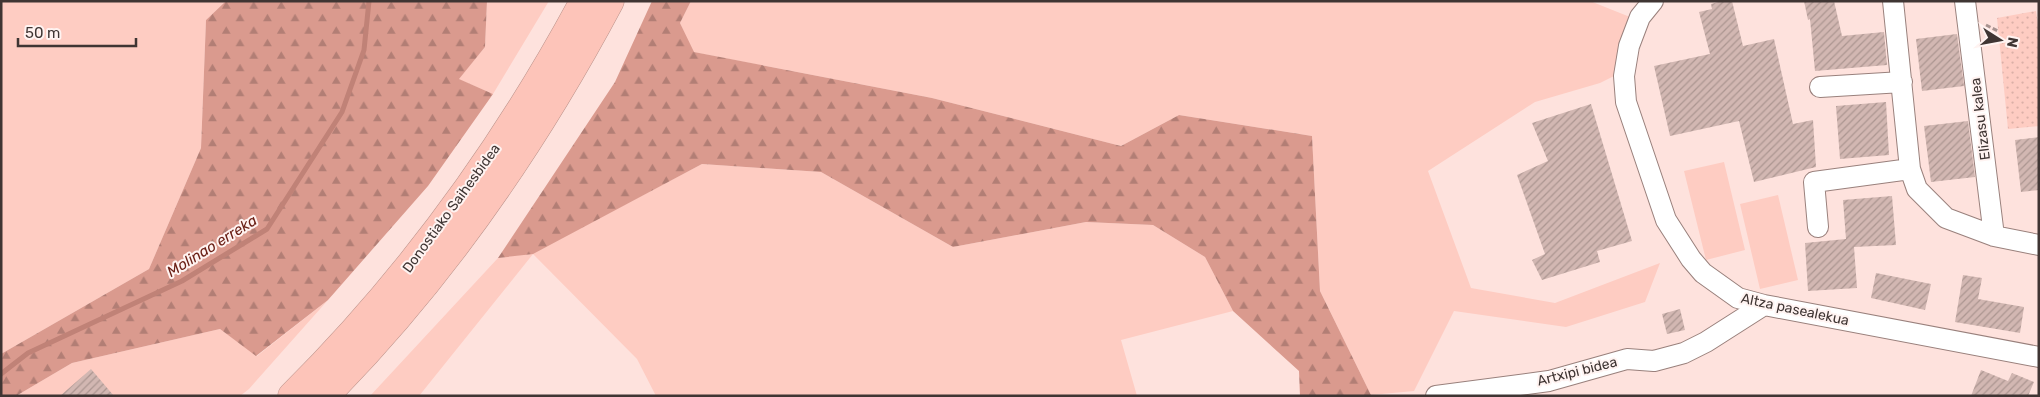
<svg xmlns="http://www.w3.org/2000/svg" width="2040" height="397" viewBox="0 0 2040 397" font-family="Rubik,sans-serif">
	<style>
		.green { fill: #feccc2 }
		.forest { fill: url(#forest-firs) }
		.park { fill: url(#park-dots) }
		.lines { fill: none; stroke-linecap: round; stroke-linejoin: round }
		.stream { stroke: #c08277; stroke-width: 5 }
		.building { fill: url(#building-hatch) }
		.minor-casing { stroke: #99807c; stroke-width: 22 }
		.highway-casing { stroke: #ba928a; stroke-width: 29 }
		.path { stroke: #a79390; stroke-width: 3; stroke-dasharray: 5 2.5; stroke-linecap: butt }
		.minor { stroke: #fff; stroke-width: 20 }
		.highway { stroke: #fdc4b9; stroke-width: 28 }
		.labels { text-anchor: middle; stroke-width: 4; stroke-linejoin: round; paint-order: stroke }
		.street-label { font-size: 14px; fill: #3f3533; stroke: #fff3f1 }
		.water-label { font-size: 15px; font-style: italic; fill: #6b2016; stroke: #fff3f1 }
	</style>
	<defs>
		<pattern id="forest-firs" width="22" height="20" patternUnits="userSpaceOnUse" patternTransform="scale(1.25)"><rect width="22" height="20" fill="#da9a8e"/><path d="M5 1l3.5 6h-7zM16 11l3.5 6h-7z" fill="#b27e75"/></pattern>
		<pattern id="park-dots" width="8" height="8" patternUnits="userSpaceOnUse" patternTransform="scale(1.25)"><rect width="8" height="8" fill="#feccc2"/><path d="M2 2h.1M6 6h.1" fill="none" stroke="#dbb0a7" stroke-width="1.8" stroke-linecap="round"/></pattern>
		<pattern id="building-hatch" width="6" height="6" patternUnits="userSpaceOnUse" patternTransform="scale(1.25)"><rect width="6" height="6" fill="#d2b7b2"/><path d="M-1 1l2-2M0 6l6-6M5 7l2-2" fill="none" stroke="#ac9691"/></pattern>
	</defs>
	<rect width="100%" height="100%" fill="#fee2dd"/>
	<path class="green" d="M1 1H226L206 20 201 148 149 269 1 354Z
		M487 1H549L493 94 458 79 485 47Z
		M691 1H1590L1630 17 1618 74 1600 83 1535 102 1428 171 1471 288 1555 303 1660 263 1645 302 1566 327 1454 311 1414 391 1371 395 1320 291 1312 136 1179 115 1121 146 932 98 693 52 680 23Z
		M1724 162 1745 250 1706 260 1684 171Z
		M702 164 821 172 953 247 1086 222 1153 225 1205 257 1233 311 1121 340 1137 396H656L637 359 533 254 419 396H370L498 258 533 253Z
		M1778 195 1798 280 1760 289 1740 204Z
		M328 300 249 389 240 396H16L72 363 220 329 257 356Z"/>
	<path class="forest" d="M226 1H487L485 47 459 79 493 94 428 186 328 300 256 356 220 329 72 363 16 396H1V354L149 269 201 148 206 20Z
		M652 1H691L680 23 694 52 932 98 1121 146 1179 115 1312 136 1320 291 1371 395 1300 396 1299 371 1233 311 1205 257 1153 225 1086 222 953 247 821 172 702 164 533 254 498 258 615 82Z"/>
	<path class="park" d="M2036 11 2039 31V126L2008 129 1997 18Z"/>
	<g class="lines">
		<path class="stream" d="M1 374 28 353 182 281 267 229 342 112 364 50 369 1"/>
	</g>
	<path class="building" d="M1722 1H1732L1743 46 1774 39 1793 124 1813 120 1816 167 1754 182 1739 121 1670 136 1654 66 1710 54 1699 12 1712 9 1711 4Z
		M1804 1H1834L1842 36 1884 32 1887 65 1815 71 1810 19 1808 20Z
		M1957 34 1964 86 1922 91 1916 39Z
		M1886 102 1889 155 1840 159 1836 106Z
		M1591 104 1632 241 1597 251 1600 262 1542 280 1532 260 1545 254 1517 175 1548 161 1532 123Z
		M1968 121 1975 177 1931 182 1924 126Z
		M2039 137V190L2021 192 2015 140Z
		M1892 196 1896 245 1854 247 1857 288 1808 291 1805 243 1846 239 1843 200Z
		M1876 273 1931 284 1925 310 1871 298Z
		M1963 275 1982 278 1978 299 2024 307 2020 333 1955 322Z
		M1680 309 1685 330 1667 334 1662 314Z
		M91 369 114 396H60Z
		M1981 370 2008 381 2012 373 2034 382 2028 396H1971Z"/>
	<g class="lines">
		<defs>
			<path id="minor" d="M1653 1 1640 17 1629 46 1624 76 1626 102 1666 220 1691 259 1703 273 1738 298 1764 305 2039 357
				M1893 1 1910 169 1917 189 1946 218 1994 236 2039 245
				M1965 1 1994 236
				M1820 87 1902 82
				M1818 227 1814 182 1910 169
				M1436 396 1549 381 1627 359 1654 361 1684 353 1706 342 1764 305"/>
			<path id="highway" d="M292 396C409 280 506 146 584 1
				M325 396C440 280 534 144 610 1"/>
		</defs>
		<use href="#minor" class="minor-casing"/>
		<use href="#highway" class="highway-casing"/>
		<path class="path" d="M1986 25 1998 31"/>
		<use href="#minor" class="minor"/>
		<use href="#highway" class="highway"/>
	</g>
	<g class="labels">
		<g class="street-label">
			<text transform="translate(1980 119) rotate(-97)" y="5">Elizasu kalea</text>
			<text transform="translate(451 208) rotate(-54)" y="5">Donostiako Saihesbidea</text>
			<text transform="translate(1795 309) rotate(12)" y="5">Altza pasealekua</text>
			<text transform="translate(1577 371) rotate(-14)" y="5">Artxipi bidea</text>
		</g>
		<g class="water-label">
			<text transform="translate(212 246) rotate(-32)" y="5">Molinao erreka</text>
		</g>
	</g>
	<rect width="2040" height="397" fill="none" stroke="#3f3533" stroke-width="5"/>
	<g transform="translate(2000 40) rotate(101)" stroke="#fff3f1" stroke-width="4" paint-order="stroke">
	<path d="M0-4L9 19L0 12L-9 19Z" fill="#3f3533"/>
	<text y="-8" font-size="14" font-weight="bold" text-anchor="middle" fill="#3f3533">N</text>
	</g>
	<path d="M18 38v8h118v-8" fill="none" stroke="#3f3533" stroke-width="2.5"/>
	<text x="25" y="38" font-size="15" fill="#3f3533" stroke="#fff3f1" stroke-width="4" paint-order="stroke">50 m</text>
</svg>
